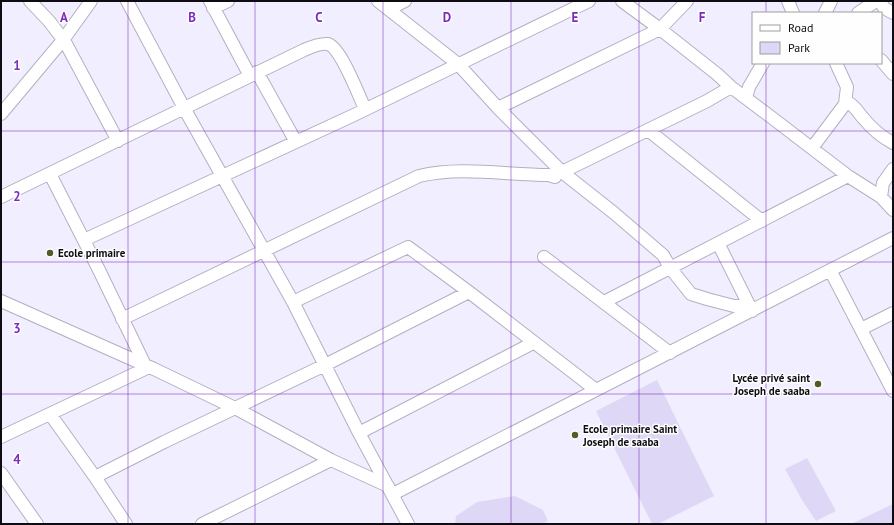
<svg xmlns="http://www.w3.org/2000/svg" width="894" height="525" viewBox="0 0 894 525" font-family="'PT Sans',sans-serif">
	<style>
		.green { fill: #ded7f6 }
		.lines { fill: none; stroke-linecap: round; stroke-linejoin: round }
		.minor-casing { stroke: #b3b0c0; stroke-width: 14 }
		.minor { stroke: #fff; stroke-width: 12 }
		.grid { fill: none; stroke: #7b2cbf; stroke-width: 1; stroke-opacity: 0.55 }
		.poi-dot { fill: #545b29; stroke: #fefefe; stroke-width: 1.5 }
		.labels { text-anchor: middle; stroke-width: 3; stroke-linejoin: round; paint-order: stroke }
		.poi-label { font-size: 11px; font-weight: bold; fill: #0e0c12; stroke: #fefefe; text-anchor: start }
		.grid-label { font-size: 13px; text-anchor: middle; font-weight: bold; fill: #7b2cbf; stroke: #fefefe; stroke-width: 3; stroke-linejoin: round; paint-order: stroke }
	</style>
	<rect width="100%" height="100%" fill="#f1eeff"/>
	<path class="green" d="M657 380 714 496 658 524H652L596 411Z
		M807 458 836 511 816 521 802 500 785 469Z
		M515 496 543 510 548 521 542 524H455L456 516 477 502Z
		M893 504V524H851Z"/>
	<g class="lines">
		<defs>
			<path id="minor" d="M30 1 49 21 65 42 118 141
				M127 1 184 108 293 302 359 433 408 524
				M210 1 250 76
				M378 1 458 64 498 108 562 172 614 213 663 255 671 269 691 294 707 299 734 306H750
				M622 1 660 29 717 74 731 87 771 117 848 176 881 197 893 210
				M788 1 793 13
				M880 1 884 8 893 13
				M213 8 228 1
				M389 9 405 1
				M825 13 831 1
				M858 13 876 1
				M881 60 893 74
				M257 72 296 142
				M746 98 749 87 763 63
				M845 104 849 103C856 107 859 114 864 119 872 129 882 137 893 143
				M498 108 660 29 687 1
				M1 114 63 40 91 1
				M648 130 762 221
				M812 148 845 104 847 87 836 63
				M562 172 707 101 731 87
				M50 174 98 268 145 365
				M1 197 304 50C311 47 320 43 328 44 341 48 359 96 365 109
				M881 197 883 183 893 169
				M84 240 354 115 589 1
				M718 243 752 311
				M544 257 670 353
				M830 270 893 391
				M1 301 154 369 235 408 331 460 388 486
				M293 302 408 247 469 292 596 390
				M604 302 848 176
				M122 319 419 176C462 166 506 175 549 175L555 177
				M861 329 893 313
				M50 414 95 477 126 524
				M359 433 533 343
				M1 437 149 367
				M1 473 37 524
				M95 477 164 442 325 365 469 292
				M393 494 893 238
				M202 524 331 460"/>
		</defs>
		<use href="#minor" class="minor-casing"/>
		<use href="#minor" class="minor"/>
	</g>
	<path class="grid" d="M128 1V524M255 1V524M383 1V524M511 1V524M639 1V524M766 1V13M766 63V524M1 131H893M1 262H893M1 394H893"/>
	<g class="poi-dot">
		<circle cx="50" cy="253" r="4"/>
		<circle cx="818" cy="384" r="4"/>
		<circle cx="575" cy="435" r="4"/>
	</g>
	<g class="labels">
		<g class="poi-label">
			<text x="58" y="257">Ecole primaire</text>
			<text x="810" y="382" text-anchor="end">Lycée privé saint<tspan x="810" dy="13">Joseph de saaba</tspan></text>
			<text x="583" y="433">Ecole primaire Saint<tspan x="583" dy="13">Joseph de saaba</tspan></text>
		</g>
	</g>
	<g class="grid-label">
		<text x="64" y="22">A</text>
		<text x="192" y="22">B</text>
		<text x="319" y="22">C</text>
		<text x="447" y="22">D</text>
		<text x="575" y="22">E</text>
		<text x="702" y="22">F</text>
		<text x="17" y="70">1</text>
		<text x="17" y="201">2</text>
		<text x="17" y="333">3</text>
		<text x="17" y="464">4</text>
	</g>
	<rect width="894" height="525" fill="none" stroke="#0e0c12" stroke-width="4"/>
	<rect x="752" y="12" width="130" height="52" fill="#fefefe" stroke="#9e9da0"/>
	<rect x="760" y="25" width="20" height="6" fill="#ffffff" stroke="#9e9da0"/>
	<text x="788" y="32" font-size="12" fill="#0e0c12">Road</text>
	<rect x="760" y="42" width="20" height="12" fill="#ded7f6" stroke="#9e9da0"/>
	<text x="788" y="52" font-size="12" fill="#0e0c12">Park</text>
</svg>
